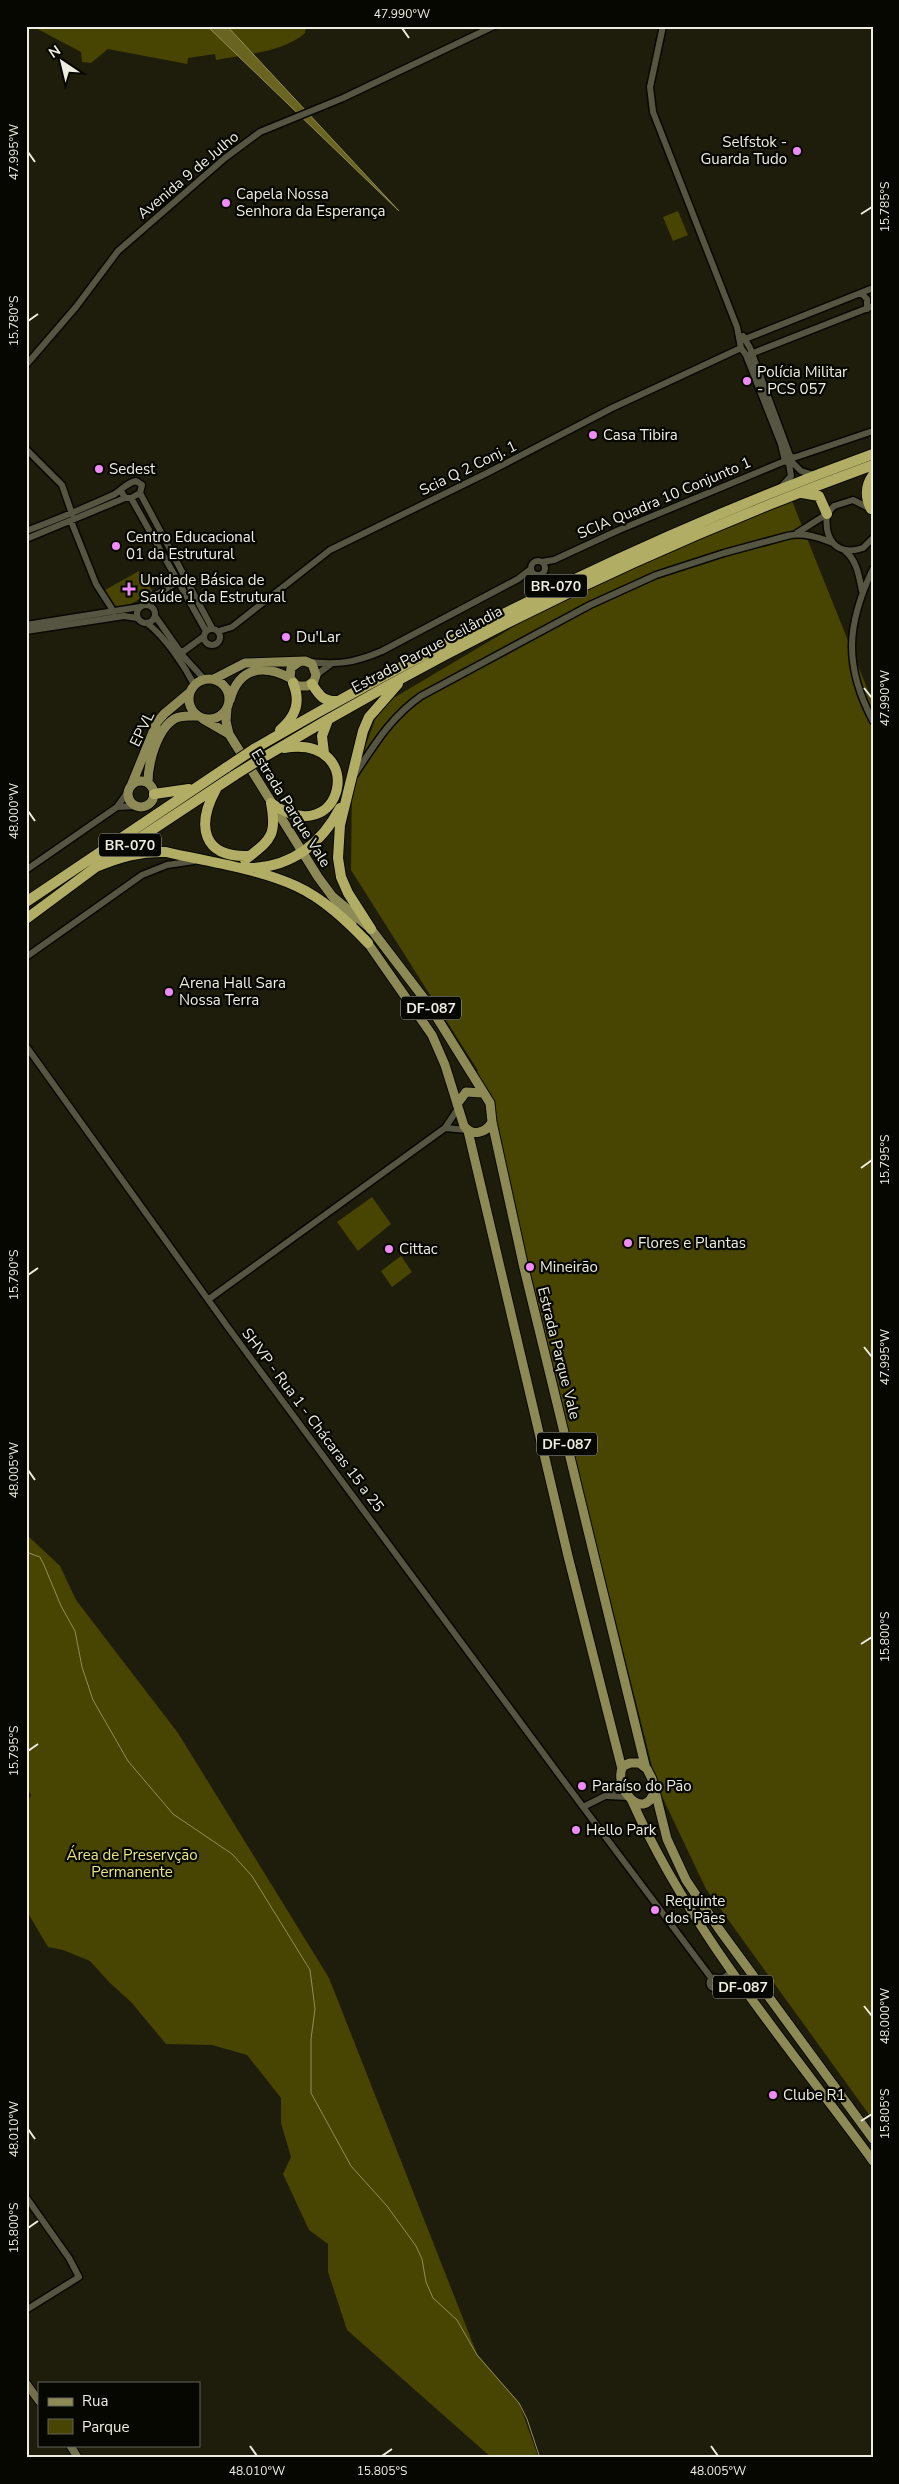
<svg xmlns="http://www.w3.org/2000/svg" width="899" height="2484" viewBox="0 0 899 2484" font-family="'Nunito Sans',sans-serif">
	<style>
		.green { fill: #484401 }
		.water { fill: #696520; stroke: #918e5a }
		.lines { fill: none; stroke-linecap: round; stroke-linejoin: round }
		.stream { stroke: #918e5a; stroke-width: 1 }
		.tertiary-casing { stroke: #080700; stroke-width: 9 }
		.secondary-casing { stroke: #080700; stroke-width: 10 }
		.primary-casing { stroke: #080700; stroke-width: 11 }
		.motorway-casing { stroke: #080700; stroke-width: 12 }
		.tertiary { stroke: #565541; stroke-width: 6 }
		.secondary { stroke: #716f4c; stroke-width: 8 }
		.primary { stroke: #8d8a56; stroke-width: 9 }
		.motorway { stroke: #b1ad64; stroke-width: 10 }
		.motorway-bridge-casing { stroke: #080700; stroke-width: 12; stroke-linecap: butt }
		.motorway-bridge { stroke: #b1ad64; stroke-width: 10 }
		.ticks { fill: none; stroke: #edede1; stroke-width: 2 }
		.poi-dot { fill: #ef8bf6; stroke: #070702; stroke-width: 2 }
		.labels { text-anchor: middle; stroke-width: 4.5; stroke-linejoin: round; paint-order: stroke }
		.shield { fill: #070702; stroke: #a8a89e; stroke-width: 1 }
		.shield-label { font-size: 14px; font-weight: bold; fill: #edede1 }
		.poi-label { font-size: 15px; fill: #edede1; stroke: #070702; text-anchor: start }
		.street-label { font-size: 15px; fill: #edede1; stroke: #070702 }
		.park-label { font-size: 15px; fill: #eae584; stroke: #070702 }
		.neatline { fill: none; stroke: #edede1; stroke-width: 2 }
		.ticks-label { font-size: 12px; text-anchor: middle; fill: #edede1 }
	</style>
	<rect width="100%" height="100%" fill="#1e1d0b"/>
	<path class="green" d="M32 26H306L305 33C282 53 245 54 216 60L215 54 188 58 187 64 108 49 91 63 82 62 81 52Z
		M678 211 688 235 673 241 663 217Z
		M788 491 873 703V2120L706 1889 657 1786 477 1069 351 870 352 783 380 706 584 585Z
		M139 571 153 592 127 606 114 607 105 590Z
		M372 1197 391 1224 358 1251 337 1222Z
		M401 1256 412 1272 392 1287 381 1271Z
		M26 1534 60 1566 76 1600 178 1733 329 1978 477 2354 519 2403 538 2456 541 2458H492L347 2330 328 2272V2244L309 2230 283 2174 291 2157 281 2123V2098L247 2055 212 2045 166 2044 131 2002 110 1983 90 1961 63 1950 48 1947 26 1910V1806L31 1795 26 1787Z"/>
	<path class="water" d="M207 26H227L399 211Z"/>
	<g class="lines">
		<path class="stream" d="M26 1552 40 1557 44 1565 61 1606 75 1631 82 1667 93 1700 128 1761 173 1814 232 1854 252 1876 310 1970 315 2009 311 2039V2093L351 2166 387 2206 416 2246 422 2259 426 2282 433 2298 457 2320 477 2355 519 2403 527 2419 540 2458"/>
		<defs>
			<path id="tertiary" d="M663 26 650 87 653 112 737 327 741 348 746 355 781 444 785 461 789 463 792 462 791 456 786 457
				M861 293 867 299V309
				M743 336 750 348 790 456
				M740 341 873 288
				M748 355 873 306
				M26 365 76 307 118 251 225 158 260 132 343 98 494 26
				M26 449 62 485 72 514
				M793 458 873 431
				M792 462 801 471 814 475
				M782 486 791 476 789 463
				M140 493 212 628
				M131 498 206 631
				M869 508 853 500 834 506 827 514C824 539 836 557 863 548L873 538
				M71 521 96 584 114 612
				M26 531C56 520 84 508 113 495 121 491 126 483 136 481L142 485 140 493 131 498H125L121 491
				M797 533 827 514
				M26 539 125 498
				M844 550C857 560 859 576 862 591
				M531 568a7 7 0 1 1 14 0a7 7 0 1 1-14 0Z
				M542 562 554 560 619 530 785 461
				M873 569C846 625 844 666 873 721
				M137 614a9 9 0 1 1 18 0a9 9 0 1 1-18 0Z
				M145 605 150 598 178 582
				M155 616 184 657 205 680
				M147 623C166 638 184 665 195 686
				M26 625 140 607
				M204 637a8 8 0 1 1 16 0a8 8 0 1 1-16 0Z
				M26 631 124 616 137 618
				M219 631 232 627 330 550 487 473 612 408 741 348
				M180 651H184L203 637
				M308 662C338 665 354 663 382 651L518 579 531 569
				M316 675 331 664
				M355 774C375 744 391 717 421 696L590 605 656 575 724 553 787 536C803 532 818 537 833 543
				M117 807 137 806
				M26 870 117 807 129 790
				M26 957 142 875 167 865 194 861
				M26 1046 227 1326 583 1807 613 1792 622 1781
				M445 1128 467 1130
				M209 1299 445 1128 457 1110
				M607 1796 628 1797
				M583 1807 712 1979
				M709.5 1983a5.5 5.5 0 1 1 11 0a5.5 5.5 0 1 1-11 0Z
				M720 1980 732 1972
				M26 2197 69 2258 79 2277 26 2310"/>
			<path id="secondary" d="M26 2383 39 2401
				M70 2445 78 2458"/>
			<path id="primary" d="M189 699a20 20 0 1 1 40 0a20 20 0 1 1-40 0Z
				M214 679 245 663 305 661 312 664 316 675 314 681 307 686H297L290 678 291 668 299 662
				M230 700C239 667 263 664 290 678
				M227 708 226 721 229 734 318 877 352 923
				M203 719 229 734
				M128 794a13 13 0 1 1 26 0a13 13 0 1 1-26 0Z
				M148 783C148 763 157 728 176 718 182 715 189 716 196 716
				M131 786 157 722 164 714 189 693
				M332 896 371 929 429 1005 490 1103 492 1122C486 1133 472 1137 464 1126L445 1065 432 1035 365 939
				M457 1104 466 1092 482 1093
				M492 1122 524 1268 645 1765
				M468 1131 568 1556 622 1769
				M654 1792C644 1823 612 1787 623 1766L630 1763H639L647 1769 652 1779 667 1839 686 1880 719 1929 873 2139
				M632 1801C691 1933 788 2045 873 2161"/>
			<path id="motorway" d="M802 493 819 496 827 514
				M871 509C865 497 865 486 873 475
				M312 684C319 695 323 702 338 701
				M280 730C296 716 301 702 293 683
				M254 749C452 634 657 532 873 454
				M324 753 322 736 328 720
				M264 757C457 641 661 542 873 465
				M216 789C196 826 202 858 250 856
				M154 794 189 789
				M271 803C343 855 370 734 284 748
				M245 860C268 841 278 838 271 803
				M96 867C120 857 141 851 166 852 209 862 256 868 296 886 324 899 347 921 368 943
				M249 868C291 868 322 843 340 808
				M26 902 227 767
				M26 919 96 867 235 775
				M371 929 348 893 341 877 338 858 340 825 363 731 369 717 398 684"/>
		</defs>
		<use href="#tertiary" class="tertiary-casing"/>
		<use href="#secondary" class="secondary-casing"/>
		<use href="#primary" class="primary-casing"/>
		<use href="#motorway" class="motorway-casing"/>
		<use href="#tertiary" class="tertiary"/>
		<use href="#secondary" class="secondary"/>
		<use href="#primary" class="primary"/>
		<use href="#motorway" class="motorway"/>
		<defs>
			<path id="motorway-bridge" d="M227 767 254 749
				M235 775 264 757"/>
		</defs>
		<use href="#motorway-bridge" class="motorway-bridge-casing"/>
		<use href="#motorway-bridge" class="motorway-bridge"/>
	</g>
	<path class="ticks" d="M402 28 409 38M28 152 35 162M861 214 872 207M28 321 38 314M864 688 872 698M28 811 35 821M861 1168 872 1160M28 1275 38 1268M864 1347 872 1357M28 1470 35 1480M861 1644 872 1637M28 1751 38 1744M864 2006 872 2016M861 2121 872 2114M28 2129 35 2139M28 2228 38 2221M250 2446 257 2456M711 2446 718 2456M382 2456 392 2449"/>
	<g class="poi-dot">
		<circle cx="797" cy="151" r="5"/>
		<circle cx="226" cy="203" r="5"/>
		<circle cx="747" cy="381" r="5"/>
		<circle cx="593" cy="435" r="5"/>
		<circle cx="99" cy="469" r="5"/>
		<circle cx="116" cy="546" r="5"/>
		<path d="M126.5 581.5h5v5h5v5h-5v5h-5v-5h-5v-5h5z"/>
		<circle cx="286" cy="637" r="5"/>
		<circle cx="169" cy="992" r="5"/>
		<circle cx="628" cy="1243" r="5"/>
		<circle cx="389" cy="1249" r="5"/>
		<circle cx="530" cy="1267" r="5"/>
		<circle cx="582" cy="1786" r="5"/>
		<circle cx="576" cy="1830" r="5"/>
		<circle cx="655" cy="1910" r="5"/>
		<circle cx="773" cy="2095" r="5"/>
	</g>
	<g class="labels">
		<g class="shield">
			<rect x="525" y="574.5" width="62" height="23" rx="4"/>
			<rect x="99" y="833.5" width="62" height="23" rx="4"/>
			<rect x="401" y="996.5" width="60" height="23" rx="4"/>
			<rect x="537" y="1432.5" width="60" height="23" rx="4"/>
			<rect x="713" y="1975.5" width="60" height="23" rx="4"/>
		</g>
		<g class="shield-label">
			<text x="556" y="591">BR-070</text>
			<text x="130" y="850">BR-070</text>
			<text x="431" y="1013">DF-087</text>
			<text x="567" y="1449">DF-087</text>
			<text x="743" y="1992">DF-087</text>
		</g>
		<g class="poi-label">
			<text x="787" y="147" text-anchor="end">Selfstok -<tspan x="787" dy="17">Guarda Tudo</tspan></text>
			<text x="236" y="199">Capela Nossa<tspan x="236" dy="17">Senhora da Esperança</tspan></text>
			<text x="757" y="377">Polícia Militar<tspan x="757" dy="17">- PCS 057</tspan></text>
			<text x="603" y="440">Casa Tibira</text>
			<text x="109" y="474">Sedest</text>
			<text x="126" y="542">Centro Educacional<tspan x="126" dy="17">01 da Estrutural</tspan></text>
			<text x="140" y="585">Unidade Básica de<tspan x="140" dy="17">Saúde 1 da Estrutural</tspan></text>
			<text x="296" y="642">Du'Lar</text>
			<text x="179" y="988">Arena Hall Sara<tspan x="179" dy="17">Nossa Terra</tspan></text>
			<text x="638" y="1248">Flores e Plantas</text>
			<text x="399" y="1254">Cittac</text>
			<text x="540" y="1272">Mineirão</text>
			<text x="592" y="1791">Paraíso do Pão</text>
			<text x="586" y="1835">Hello Park</text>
			<text x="665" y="1906">Requinte<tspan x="665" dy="17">dos Pães</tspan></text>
			<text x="783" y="2100">Clube R1</text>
		</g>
		<g class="street-label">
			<text transform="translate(188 175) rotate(-40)" y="5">Avenida 9 de Julho</text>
			<text transform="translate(468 468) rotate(-26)" y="5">Scia Q 2 Conj. 1</text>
			<text transform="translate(664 498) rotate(-23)" y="5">SCIA Quadra 10 Conjunto 1</text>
			<text transform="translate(427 649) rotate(-28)" y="5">Estrada Parque Ceilândia</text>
			<text transform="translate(142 729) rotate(-64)" y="5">EPVL</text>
			<text transform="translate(291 808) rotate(58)" y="5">Estrada Parque Vale</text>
			<text transform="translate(559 1353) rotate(76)" y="5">Estrada Parque Vale</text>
			<text transform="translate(313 1420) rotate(53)" y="5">SHVP - Rua 1 - Chácaras 15 a 25</text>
		</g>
		<g class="park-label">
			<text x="132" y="1860">Área de Preservção<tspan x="132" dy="17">Permanente</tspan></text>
		</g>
	</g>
	<rect width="899" height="2484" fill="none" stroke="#070702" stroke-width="55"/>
	<rect x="38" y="2382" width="162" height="65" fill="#070702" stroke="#63635b"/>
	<rect x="48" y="2398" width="25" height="8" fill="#8d8a56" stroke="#63635b"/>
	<text x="82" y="2406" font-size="15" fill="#edede1">Rua</text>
	<rect x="48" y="2419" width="25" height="15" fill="#484401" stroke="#63635b"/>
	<text x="82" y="2432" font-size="15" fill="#edede1">Parque</text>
	<g transform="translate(62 62) rotate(325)" stroke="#070702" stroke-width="4" paint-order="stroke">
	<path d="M0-4L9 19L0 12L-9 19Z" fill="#edede1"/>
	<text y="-8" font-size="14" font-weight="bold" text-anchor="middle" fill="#edede1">N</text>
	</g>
	<rect x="28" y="28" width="844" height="2428" class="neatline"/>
	<g class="ticks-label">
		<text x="402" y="18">47.990°W</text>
		<text transform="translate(14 152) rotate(-90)" y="4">47.995°W</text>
		<text transform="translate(885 207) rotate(-90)" y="4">15.785°S</text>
		<text transform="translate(14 321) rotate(-90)" y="4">15.780°S</text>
		<text transform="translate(885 698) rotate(-90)" y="4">47.990°W</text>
		<text transform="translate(14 811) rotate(-90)" y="4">48.000°W</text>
		<text transform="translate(885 1160) rotate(-90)" y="4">15.795°S</text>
		<text transform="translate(14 1275) rotate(-90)" y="4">15.790°S</text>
		<text transform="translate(885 1357) rotate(-90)" y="4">47.995°W</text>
		<text transform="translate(14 1470) rotate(-90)" y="4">48.005°W</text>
		<text transform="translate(885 1637) rotate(-90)" y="4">15.800°S</text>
		<text transform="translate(14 1751) rotate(-90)" y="4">15.795°S</text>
		<text transform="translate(885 2016) rotate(-90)" y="4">48.000°W</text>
		<text transform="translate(885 2114) rotate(-90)" y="4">15.805°S</text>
		<text transform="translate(14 2129) rotate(-90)" y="4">48.010°W</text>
		<text transform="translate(14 2228) rotate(-90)" y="4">15.800°S</text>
		<text x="257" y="2475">48.010°W</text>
		<text x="382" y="2475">15.805°S</text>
		<text x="718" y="2475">48.005°W</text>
	</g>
</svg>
